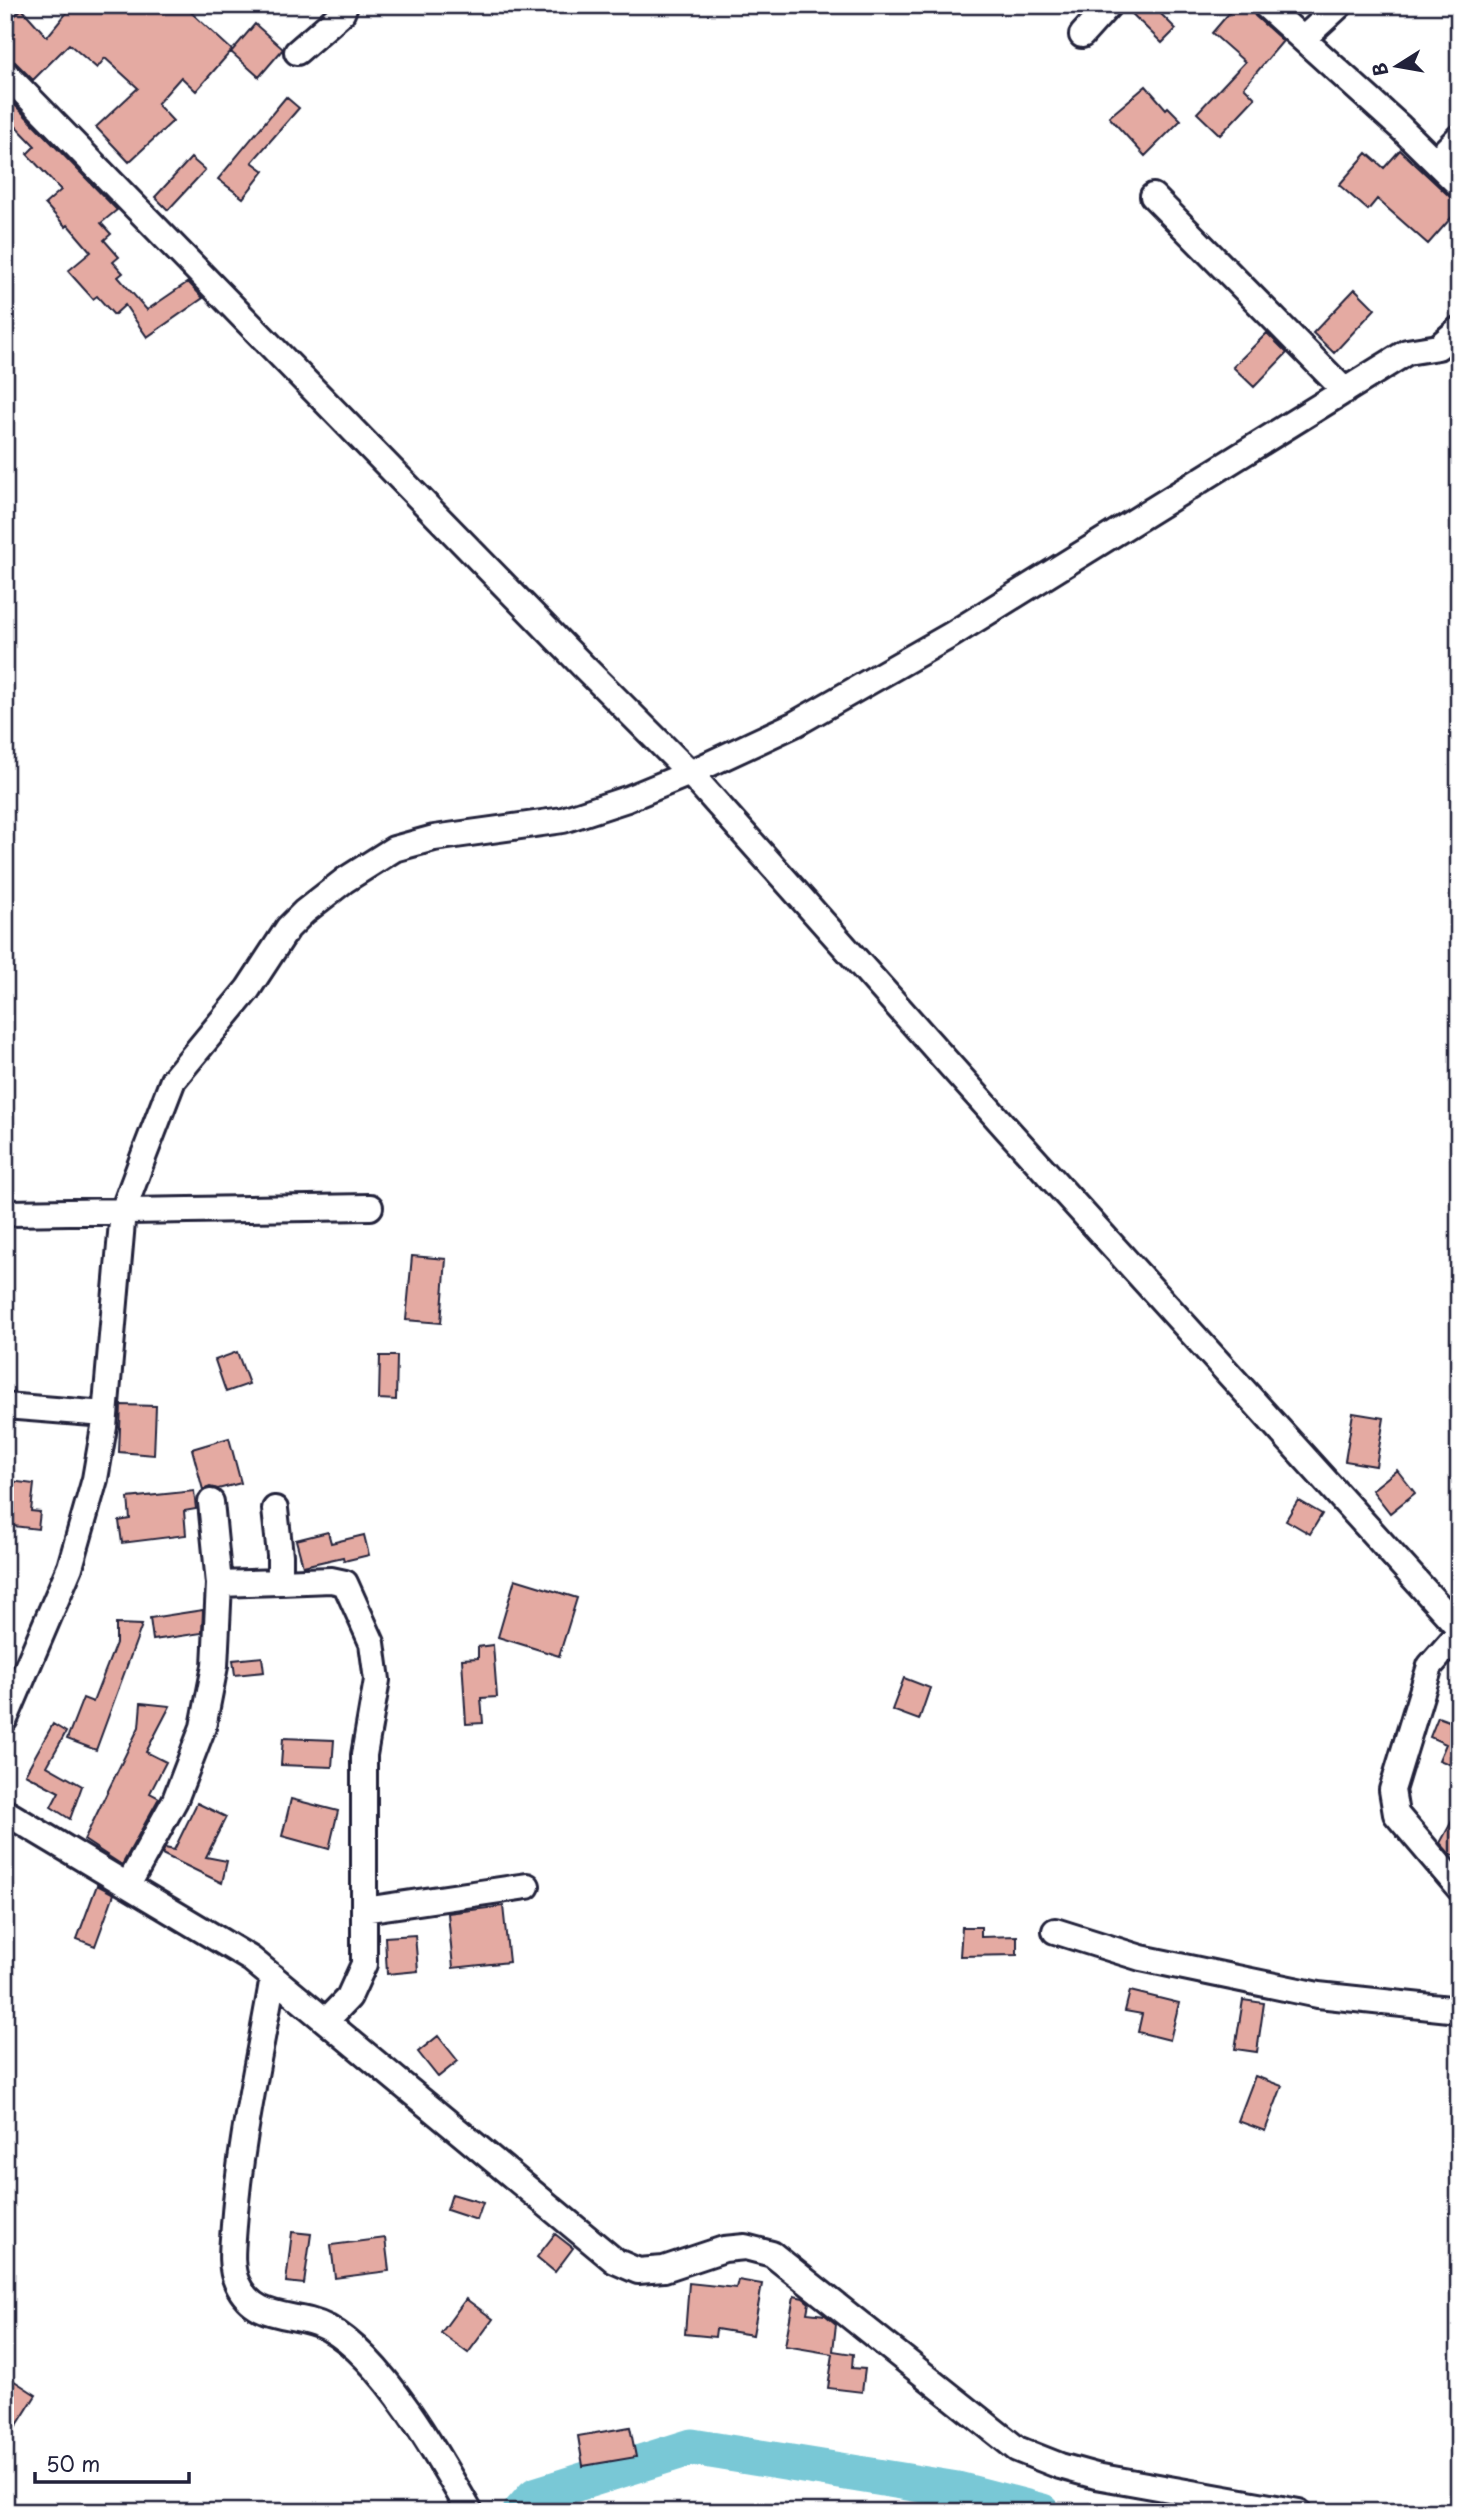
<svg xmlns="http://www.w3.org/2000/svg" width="1464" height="2517" viewBox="0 0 1464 2517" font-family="'Playpen Sans',sans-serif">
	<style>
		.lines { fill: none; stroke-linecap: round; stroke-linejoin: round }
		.river { stroke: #79c8d6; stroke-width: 37 }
		.building { fill: #e4aaa2; stroke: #22223b; stroke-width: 2 }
		.minor-casing { stroke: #22223b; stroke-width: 30 }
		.minor { stroke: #fff; stroke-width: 24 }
	</style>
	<rect width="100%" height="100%" fill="#fff"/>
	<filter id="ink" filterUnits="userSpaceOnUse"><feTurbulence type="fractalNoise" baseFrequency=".0143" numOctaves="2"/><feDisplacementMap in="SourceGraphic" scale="14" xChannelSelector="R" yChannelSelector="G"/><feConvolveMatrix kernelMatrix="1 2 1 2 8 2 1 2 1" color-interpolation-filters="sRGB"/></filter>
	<g filter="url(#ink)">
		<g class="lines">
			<path class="river" d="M521 2512 535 2496 692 2447 957 2490 1042 2512"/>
		</g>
		<path class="building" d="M73 5H183L232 50 196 91 181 77 157 104 173 121 129 162 96 127 138 88 105 58 97 68 69 44 33 80 15 62 5 59V24L22 9 47 37Z
			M1123 5H1152L1176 29 1162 43Z
			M1236 5H1251L1255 16 1283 41 1244 87 1255 98 1220 135 1197 113 1245 62 1212 33Z
			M255 24 283 49 259 77 231 52Z
			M1146 86 1166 109 1168 107 1181 120 1145 156 1109 117Z
			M5 95 117 210 101 223 111 234 104 240 119 257 113 262 123 273 118 277 147 310 188 282 203 298 147 337 125 305 114 315 97 296 93 299 68 271 91 252 68 225 66 227 45 204 61 190 27 154 35 146 5 115Z
			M286 97 299 108 252 162 264 171 243 198 218 179Z
			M1400 150 1449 196 1459 202V209L1428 244 1377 199 1368 210 1339 185 1367 153 1384 168Z
			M191 158 205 170 168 210 155 197Z
			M1355 289 1375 309 1334 353 1313 333Z
			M1267 333 1287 353 1254 387 1233 367Z
			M412 1256 446 1259 441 1323 406 1320Z
			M237 1352 249 1384 226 1392 215 1360Z
			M380 1356H397L396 1400 379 1399Z
			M121 1405 156 1406 154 1455 119 1452Z
			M1353 1413 1384 1418 1376 1466 1345 1461Z
			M229 1438 241 1483 218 1489 210 1487 203 1490 192 1449Z
			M1397 1470 1415 1493 1390 1513 1372 1490Z
			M10 1481 34 1484 31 1511 40 1512 38 1529 5 1525V1507L7 1508Z
			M194 1491 196 1509 184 1511 186 1535 122 1543 119 1521 130 1519 128 1498Z
			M1298 1500 1322 1514 1310 1534 1286 1520Z
			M328 1532 331 1543 364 1535 369 1555 344 1561 343 1557 303 1566 296 1540Z
			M515 1579 577 1598 559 1656 498 1637Z
			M203 1610 202 1633 153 1640 150 1618Z
			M116 1624 142 1625 96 1750 67 1739 83 1698 93 1702 116 1643Z
			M493 1645 497 1697 481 1698 483 1723 466 1724 462 1659 478 1658V1647Z
			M262 1657 264 1672 235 1675 233 1660Z
			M904 1678 930 1688 919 1720 892 1710Z
			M141 1703 170 1706 146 1752 166 1762 150 1793 159 1798 122 1865 84 1840 139 1727Z
			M1459 1714V1768L1439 1760 1446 1744 1430 1737 1438 1717 1454 1723Z
			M53 1724 66 1732 47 1766 82 1786 70 1819 51 1807 59 1792 25 1774Z
			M283 1738 334 1740 332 1767 281 1765Z
			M291 1799 338 1811 329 1849 282 1836Z
			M197 1803 226 1817 206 1857 227 1861 222 1883 162 1854 165 1848 174 1850Z
			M1459 1808V1859L1449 1853 1440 1843Z
			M97 1885 114 1894 95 1946 77 1939Z
			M503 1906 509 1962 453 1968 448 1913Z
			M962 1927H981V1937L1017 1936V1955L960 1956Z
			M415 1935 418 1971 387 1974 385 1937Z
			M1130 1991 1179 2003 1170 2040 1138 2032 1142 2014 1125 2011Z
			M1243 2000 1264 2003 1257 2052 1235 2049Z
			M438 2036 458 2061 438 2077 418 2052Z
			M1255 2076 1282 2086 1265 2131 1238 2121Z
			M452 2194 483 2203 477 2220 447 2210Z
			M292 2232 311 2234 304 2284 286 2282Z
			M555 2234 573 2248 555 2272 537 2257Z
			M385 2238 389 2271 335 2278 331 2245Z
			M738 2280 762 2284 753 2335 716 2329 715 2337 685 2334 689 2283 736 2288Z
			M794 2296 803 2298 809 2303 807 2313 825 2315 836 2324 833 2351 853 2354 852 2368 865 2369 862 2392 828 2388 833 2354 785 2346Z
			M466 2299 493 2319 468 2353 441 2333Z
			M5 2375 36 2395 5 2444Z
			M630 2427 636 2457 583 2466 578 2436Z"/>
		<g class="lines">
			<defs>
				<path id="minor" d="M1265 5 1400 127 1459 185
					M1082 35 1109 5
					M1303 39 1340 5
					M297 52 342 13 345 5
					M5 73 583 666 690 773 1006 1128 1459 1628
					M1435 161 1459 137
					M1153 196 1345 391
					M5 1210 9 1213 370 1207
					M5 1406 105 1414
					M280 1582 331 1580 345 1583 372 1643 377 1680 364 1755V1964L349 1997 326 2021
					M219 1584 280 1582V1555L275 1509
					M1459 1633 1430 1666 1392 1790 1396 1814 1459 1888
					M5 1719 70 1567 95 1479 104 1427 123 1211 144 1155 173 1080 248 989 288 928 304 912 345 880 394 849 434 838 563 820 627 799 690 773 795 724 951 635 1407 352 1438 347 1459 329
					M5 1812 251 1959 615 2261 638 2271 664 2269 724 2249 745 2247 772 2254 1017 2449 1060 2466 1096 2476 1299 2512
					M128 1885 175 1800 203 1727 215 1666 219 1584 211 1502
					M364 1910 527 1886
					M1055 1931 1141 1958 1318 1995 1459 2010
					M273 1977C259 2060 240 2141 234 2225 233 2243 229 2266 237 2283 256 2324 295 2310 328 2328 383 2358 439 2457 470 2512"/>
			</defs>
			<use href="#minor" class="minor-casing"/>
			<use href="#minor" class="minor"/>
		</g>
	</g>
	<rect width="1464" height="2517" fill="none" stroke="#fff" stroke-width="28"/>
	<rect x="14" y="14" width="1436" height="2489" fill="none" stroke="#22223b" stroke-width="2.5" filter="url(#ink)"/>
	<g transform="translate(1397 66) rotate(259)" stroke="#ffffff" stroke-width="5" paint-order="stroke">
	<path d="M0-5L12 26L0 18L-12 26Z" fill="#22223b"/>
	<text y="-10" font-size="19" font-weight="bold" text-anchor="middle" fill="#22223b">B</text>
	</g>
	<path d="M35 2472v10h154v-10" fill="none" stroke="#22223b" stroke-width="3.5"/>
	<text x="46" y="2472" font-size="21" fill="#22223b" stroke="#ffffff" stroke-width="5" paint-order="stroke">50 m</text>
</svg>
